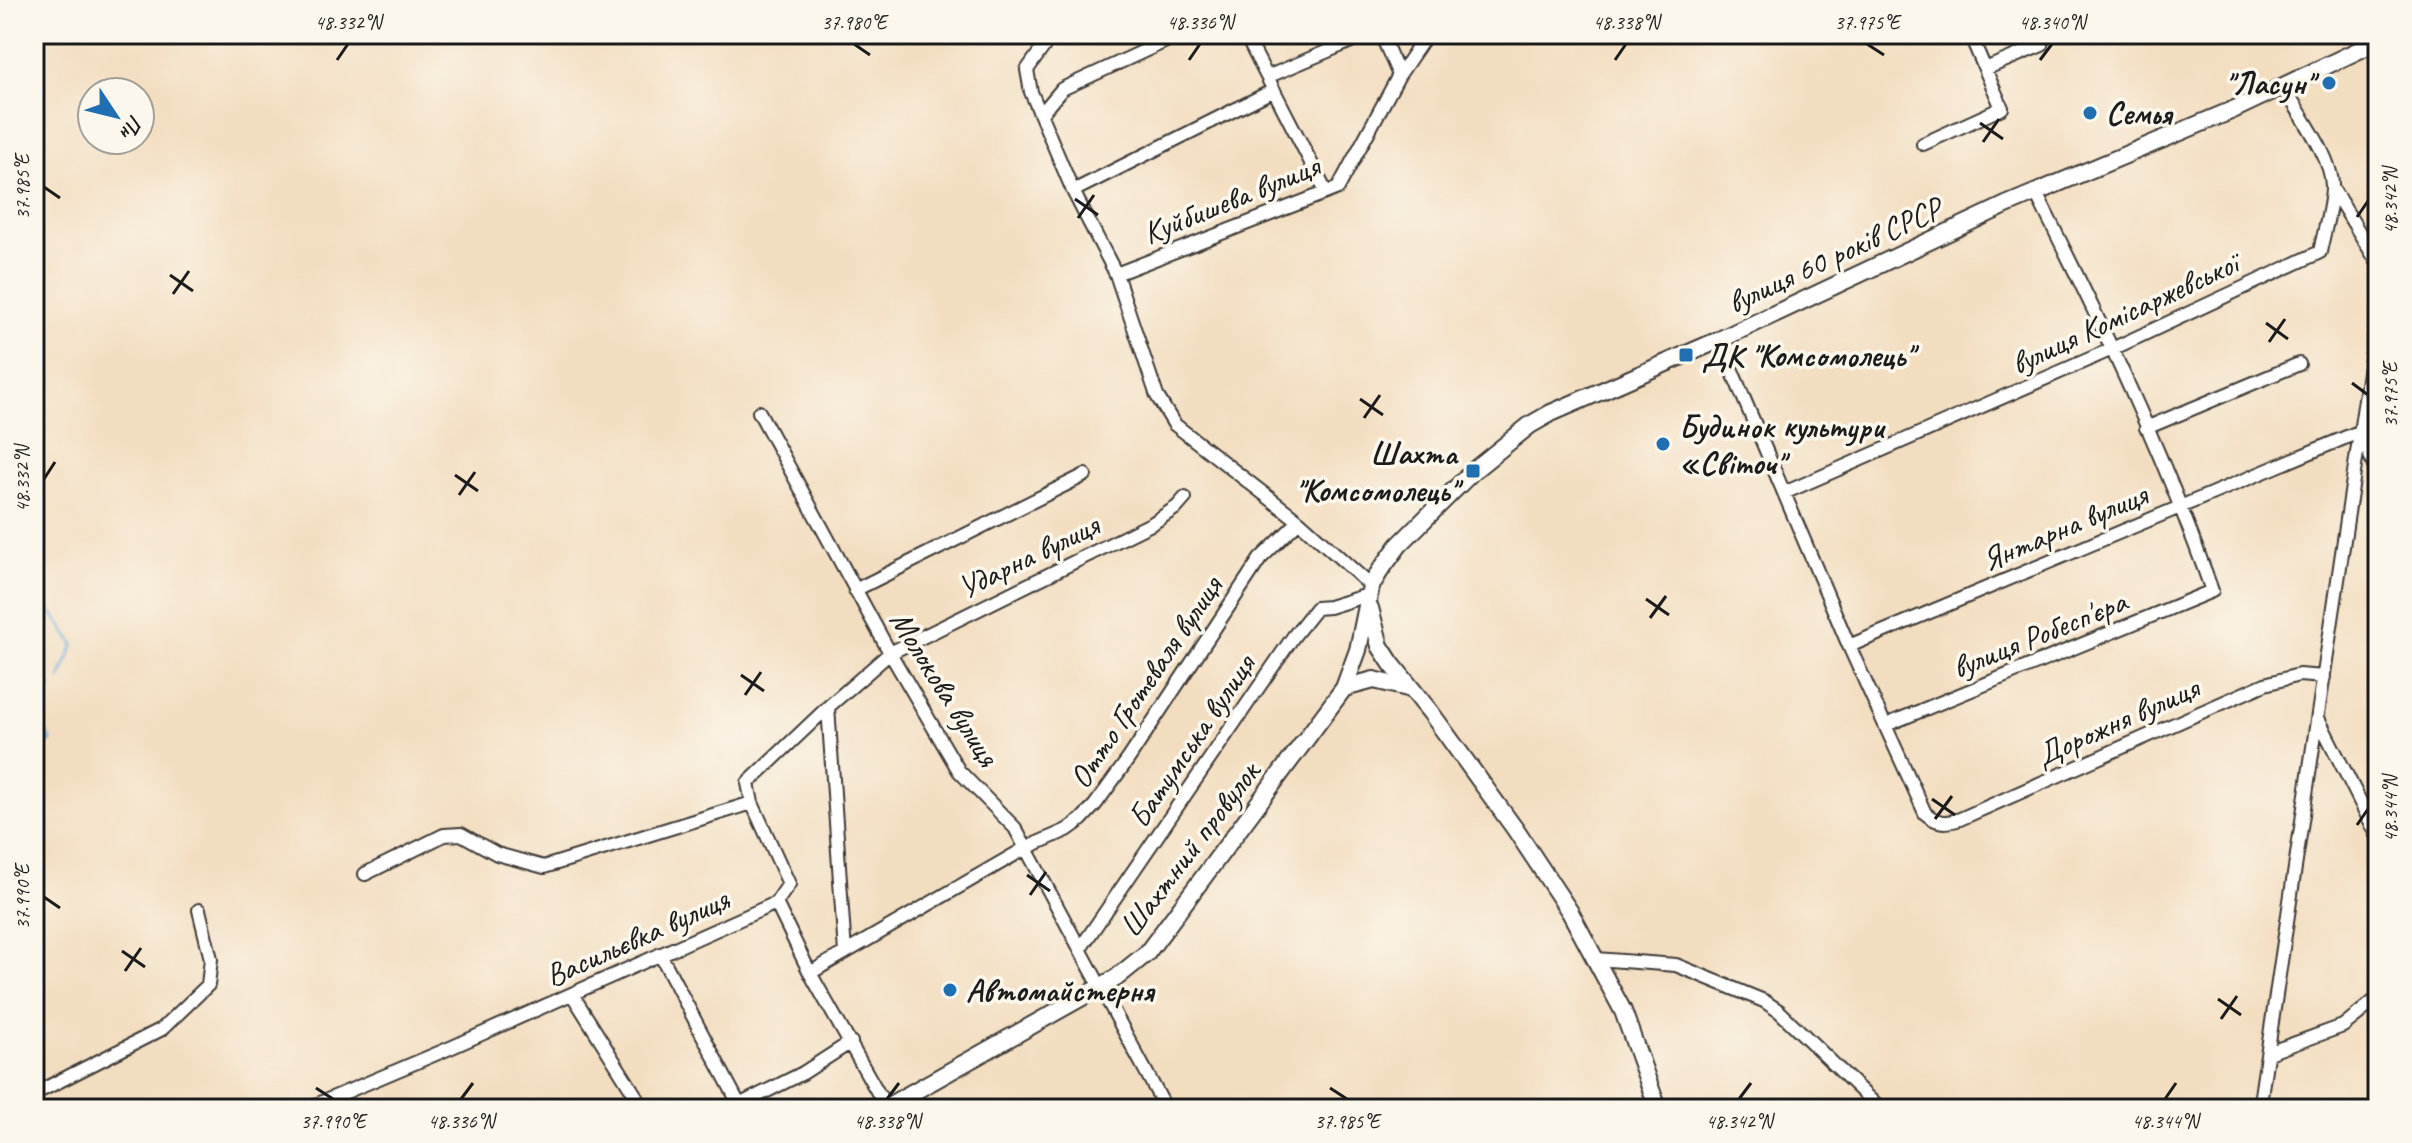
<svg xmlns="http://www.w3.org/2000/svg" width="2412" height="1143" viewBox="0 0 2412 1143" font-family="Caveat,sans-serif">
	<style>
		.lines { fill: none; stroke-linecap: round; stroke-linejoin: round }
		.stream { stroke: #60abd9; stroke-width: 3 }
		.street-casing { stroke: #3c3935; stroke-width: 16 }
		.secondary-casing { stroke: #3c3935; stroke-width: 20 }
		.street { stroke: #fff; stroke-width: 12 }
		.secondary { stroke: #fff; stroke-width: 16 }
		.ticks { fill: none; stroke: #1c1c1c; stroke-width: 3 }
		.poi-dot { fill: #1f6fb2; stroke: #fbf7ec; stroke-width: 3 }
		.labels { text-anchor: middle; stroke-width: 7; stroke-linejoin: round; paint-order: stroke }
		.poi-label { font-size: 32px; font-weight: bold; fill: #1c1c1c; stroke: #fbf7ec; text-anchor: start }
		.street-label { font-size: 32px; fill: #1c1c1c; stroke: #fbf7ec }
		.neatline { fill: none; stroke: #1c1c1c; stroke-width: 3 }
		.ticks-label { font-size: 20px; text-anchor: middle; fill: #1c1c1c }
	</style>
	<rect width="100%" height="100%" fill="#fbf7ec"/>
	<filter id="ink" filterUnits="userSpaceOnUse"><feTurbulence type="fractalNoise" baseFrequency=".0125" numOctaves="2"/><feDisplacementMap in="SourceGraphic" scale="16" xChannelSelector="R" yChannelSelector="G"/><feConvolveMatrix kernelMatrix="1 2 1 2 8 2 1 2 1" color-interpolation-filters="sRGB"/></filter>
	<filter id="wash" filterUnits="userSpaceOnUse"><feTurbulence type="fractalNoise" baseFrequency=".006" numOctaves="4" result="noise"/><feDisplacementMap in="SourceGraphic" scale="32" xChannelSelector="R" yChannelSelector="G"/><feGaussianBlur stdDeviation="1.8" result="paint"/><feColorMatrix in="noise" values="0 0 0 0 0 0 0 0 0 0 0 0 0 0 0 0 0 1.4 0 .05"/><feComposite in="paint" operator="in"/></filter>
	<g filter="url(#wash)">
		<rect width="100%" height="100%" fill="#f3ddc0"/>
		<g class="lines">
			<path class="stream" d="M34 575 46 605 74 644 60 679
				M34 759 51 740C39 726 37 700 51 687"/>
		</g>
	</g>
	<g filter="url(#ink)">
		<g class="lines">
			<defs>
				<path id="street" d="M1039 34 1044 46 1027 70 1031 92 1073 191 1116 274
					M1245 34 1326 192
					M1381 34 1399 75
					M1970 34 1985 69
					M1267 77 1368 34
					M1041 114 1062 89 1181 34
					M1923 144 2002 108 1985 69 2042 45
					M2332 188 2378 263
					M1073 191 1274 90
					M1719 340 1849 646 1925 813C1936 823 1945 824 1960 819L2265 684 2299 675 2324 677
					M759 412 890 653 959 771 1015 828 1166 1109
					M2146 428 2299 364
					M1784 493 2110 350 2320 252C2324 231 2331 210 2332 189 2334 159 2298 112 2283 86
					M1371 586 1299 521 1174 424 1157 396 1116 274 1338 188 1399 75 1427 34
					M855 590 1085 475
					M1849 646 2361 431 2378 477
					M2318 718 2378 837
					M1886 725 2212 591C2164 454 2101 322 2036 193
					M365 874 444 835 461 834 497 854 544 867 752 803
					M776 903 789 884 752 803 748 783 828 707
					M1080 949 1293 637 1316 608 1329 607 1368 595
					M845 953 828 707 890 653 1153 523 1177 507 1185 498
					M660 954 739 1104
					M1596 959 1676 965 1764 1001 1779 1011 1880 1109
					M810 973 1026 848 1067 830 1081 820 1095 805 1129 758 1260 559 1299 521
					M572 994 644 1109
					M2268 1053 2343 1026 2378 998
					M34 1094 162 1029 208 985 211 959 199 910
					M306 1109 450 1048 776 903 810 973 886 1107
					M731 1109 803 1073 851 1042
					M2259 1109 2378 312"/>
				<path id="secondary" d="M1370 608 1380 646 1391 663 1431 713 1515 829 1570 912 1623 1011 1658 1109
					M1344 688 1374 680 1412 689
					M883 1109 1116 978 1147 953 1344 688 1358 650 1371 586 1380 571 1399 545 1473 471 1530 425 1551 413 1719 340 2006 205 2235 109 2378 41"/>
			</defs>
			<use href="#street" class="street-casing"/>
			<use href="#secondary" class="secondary-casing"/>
			<use href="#street" class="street"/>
			<use href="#secondary" class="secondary"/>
		</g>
	</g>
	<path class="ticks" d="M854 44 870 55M1867 44 1884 55M337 60 348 44M1189 60 1200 44M1615 60 1626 44M2040 60 2052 44M1980 123 2003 139M1983 142 1999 119M44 187 60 198M1075 199 1098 215M2357 217 2368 201M1078 218 1094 195M170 275 193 291M173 294 189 271M2266 323 2288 339M2269 342 2285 319M2352 383 2368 395M1360 399 1383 415M1364 418 1380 395M455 475 478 491M44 479 55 462M459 495 475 472M1646 599 1669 615M1650 618 1666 596M741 675 764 691M745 695 761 672M1932 799 1955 815M1935 819 1952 796M2357 825 2368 809M1027 875 1050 891M1030 895 1046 872M44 897 60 908M122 951 145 967M125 971 141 948M2218 999 2241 1015M2221 1019 2237 996M316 1088 333 1099M1330 1088 1347 1099M461 1099 473 1083M887 1099 899 1083M1739 1099 1751 1083M2165 1099 2176 1083"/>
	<g class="poi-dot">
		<circle cx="2329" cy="83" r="8"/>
		<circle cx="2090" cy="113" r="8"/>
		<rect x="1678" y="347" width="16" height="16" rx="4"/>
		<circle cx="1663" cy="444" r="8"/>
		<rect x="1465" y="463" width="16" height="16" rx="4"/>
		<circle cx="950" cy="990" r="8"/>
	</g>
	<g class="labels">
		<g class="poi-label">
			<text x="2313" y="94" text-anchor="end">"Ласун"</text>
			<text x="2106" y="124">Семья</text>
			<text x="1702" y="366">ДК "Комсомолець"</text>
			<text x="1679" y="437">Будинок культури<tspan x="1679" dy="37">«Світоч"</tspan></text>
			<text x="1457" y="464" text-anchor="end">Шахта<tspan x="1457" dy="37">"Комсомолець"</tspan></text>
			<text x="966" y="1001">Автомайстерня</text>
		</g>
		<g class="street-label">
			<text transform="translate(1231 199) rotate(-22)" y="11">Куйбишева вулиця</text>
			<text transform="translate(1834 255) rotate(-25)" y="11">вулиця 60 років СРСР</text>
			<text transform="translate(2124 313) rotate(-25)" y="11">вулиця Комісаржевської</text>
			<text transform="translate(2064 527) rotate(-23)" y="11">Янтарна вулиця</text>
			<text transform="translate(1028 556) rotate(-26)" y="11">Ударна вулиця</text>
			<text transform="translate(2039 634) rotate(-22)" y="11">вулиця Робесп'єра</text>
			<text transform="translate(1145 682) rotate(-56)" y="11">Отто Гротеваля вулиця</text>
			<text transform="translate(945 688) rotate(58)" y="11">Молокова вулиця</text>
			<text transform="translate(2117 721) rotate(-24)" y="11">Дорожня вулиця</text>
			<text transform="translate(1191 741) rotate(-56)" y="11">Батумська вулиця</text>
			<text transform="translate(1189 849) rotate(-53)" y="11">Шахтний провулок</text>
			<text transform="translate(637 937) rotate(-24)" y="11">Васильєвка вулиця</text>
		</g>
	</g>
	<rect width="2412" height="1143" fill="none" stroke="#fbf7ec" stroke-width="88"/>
	<g transform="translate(116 116) rotate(125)"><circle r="38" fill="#fbf7ec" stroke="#a29f99" stroke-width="2"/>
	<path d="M0-6L14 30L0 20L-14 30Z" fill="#1f6fb2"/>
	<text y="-12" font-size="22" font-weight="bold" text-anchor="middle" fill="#1c1c1c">Пн</text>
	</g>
	<rect x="44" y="44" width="2324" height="1055" class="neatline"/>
	<g class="ticks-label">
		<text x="348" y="29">48.332°N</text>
		<text x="854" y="29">37.980°E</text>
		<text x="1200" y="29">48.336°N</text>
		<text x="1626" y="29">48.338°N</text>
		<text x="1867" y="29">37.975°E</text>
		<text x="2052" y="29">48.340°N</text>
		<text transform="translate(22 187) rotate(-90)" y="7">37.985°E</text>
		<text transform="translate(2390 201) rotate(-90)" y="7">48.342°N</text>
		<text transform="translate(2390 395) rotate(-90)" y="7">37.975°E</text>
		<text transform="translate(22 479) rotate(-90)" y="7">48.332°N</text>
		<text transform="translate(2390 809) rotate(-90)" y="7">48.344°N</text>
		<text transform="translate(22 897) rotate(-90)" y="7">37.990°E</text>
		<text x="333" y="1128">37.990°E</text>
		<text x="461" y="1128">48.336°N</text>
		<text x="887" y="1128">48.338°N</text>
		<text x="1347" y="1128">37.985°E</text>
		<text x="1739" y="1128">48.342°N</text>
		<text x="2165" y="1128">48.344°N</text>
	</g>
</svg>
